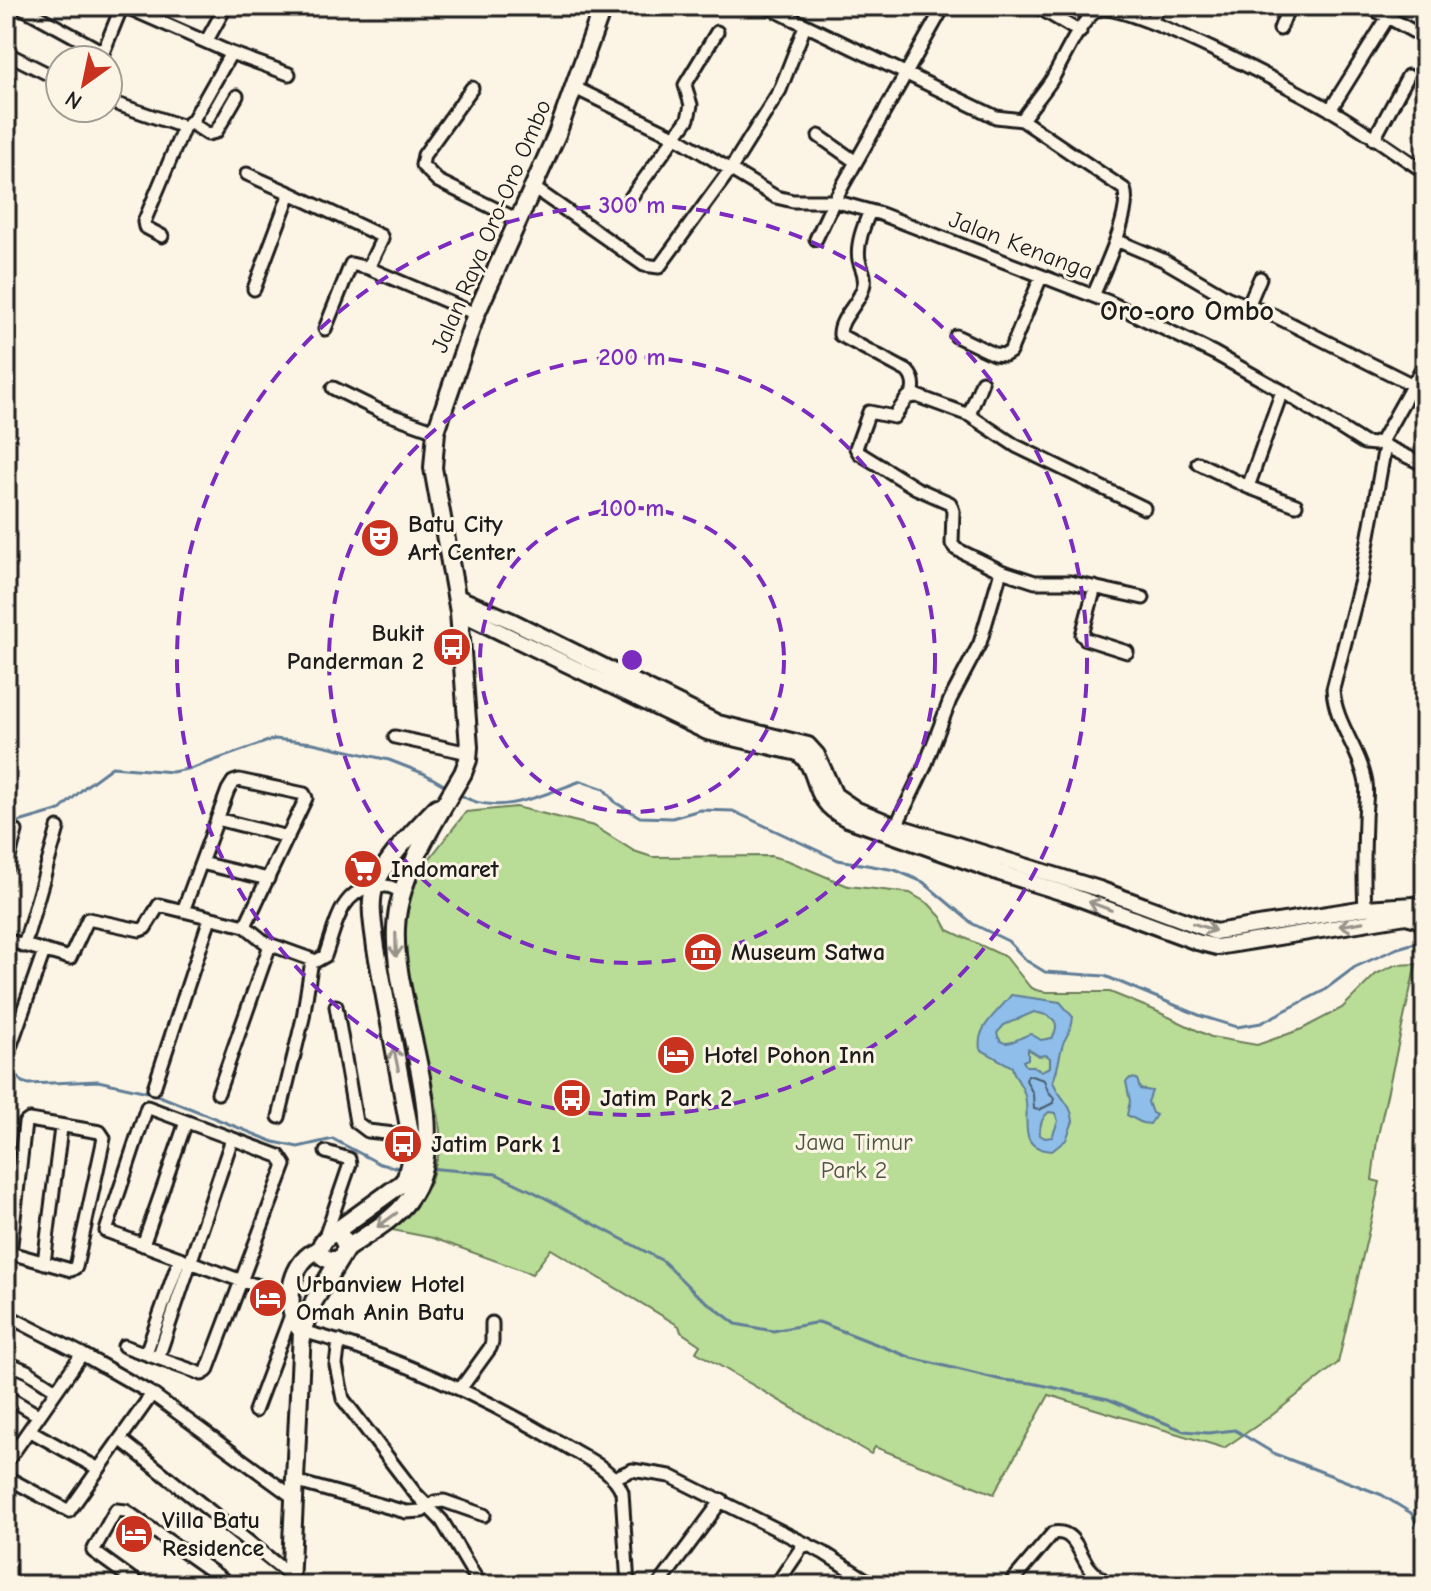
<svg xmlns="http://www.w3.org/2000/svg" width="1431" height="1591" viewBox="0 0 1431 1591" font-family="'Comic Neue',sans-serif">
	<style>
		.park { fill: #b9dc96; stroke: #6a7c59; stroke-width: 2 }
		.water { fill: #8ebee9; stroke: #607d97; stroke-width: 2; fill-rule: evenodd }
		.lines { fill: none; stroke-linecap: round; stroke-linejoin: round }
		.shore { stroke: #4a5d6e; stroke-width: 2 }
		.stream { stroke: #607d97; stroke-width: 3 }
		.minor-casing { stroke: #1c1c1c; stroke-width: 17 }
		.tertiary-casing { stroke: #1c1c1c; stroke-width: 20 }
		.secondary-casing { stroke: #1c1c1c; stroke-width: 22 }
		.minor { stroke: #fcf5e5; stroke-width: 11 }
		.tertiary { stroke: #fcf5e5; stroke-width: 14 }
		.secondary { stroke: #fcf5e5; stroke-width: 16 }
		.oneway { stroke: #97938b }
		.ring { fill: none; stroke: #7b2cbf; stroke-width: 4; stroke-dasharray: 14 10 }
		.labels { text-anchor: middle; stroke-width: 6; stroke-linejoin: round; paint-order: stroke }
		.street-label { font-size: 24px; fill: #1c1c1c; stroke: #fcf5e5 }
		.poi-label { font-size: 24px; font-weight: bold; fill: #1c1c1c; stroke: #fcf5e5; text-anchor: start }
		.park-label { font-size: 24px; fill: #4b5641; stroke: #fcf5e5 }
		.quarter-label { font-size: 28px; font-weight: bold; fill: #1c1c1c; stroke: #fcf5e5 }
		.centre { fill: #7b2cbf; stroke: #fcf5e5; stroke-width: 4 }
		.ring-label { font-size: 24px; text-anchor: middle; font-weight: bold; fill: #7b2cbf; stroke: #fcf5e5; stroke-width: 6; stroke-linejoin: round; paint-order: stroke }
	</style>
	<rect width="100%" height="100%" fill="#fcf5e5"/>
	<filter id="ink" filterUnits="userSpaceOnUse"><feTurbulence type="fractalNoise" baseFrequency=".0125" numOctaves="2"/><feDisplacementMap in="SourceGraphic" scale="16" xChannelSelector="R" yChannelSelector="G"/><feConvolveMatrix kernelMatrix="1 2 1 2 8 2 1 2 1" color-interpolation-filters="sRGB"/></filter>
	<g filter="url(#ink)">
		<path class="park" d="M516 807 594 826 634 851 652 857 771 856 789 861 848 886 910 893 929 904 941 917 948 930 1006 957 1030 987 1036 990 1046 992H1110L1154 1010 1211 1037 1257 1045 1302 1029 1342 1008 1376 974 1395 965 1416 964 1377 1140 1372 1180 1380 1182 1338 1363 1271 1416 1224 1448 1049 1395 994 1494 875 1447 871 1454 696 1352 700 1345 681 1332 679 1326 551 1249 532 1274 433 1238 392 1230 414 1209 430 1183 441 1146 439 1119 408 973 404 932 413 880 466 812Z"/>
		<path class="water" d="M1011 995 1060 1002 1073 1017C1072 1028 1069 1032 1064 1041 1059 1054 1059 1068 1053 1081 1057 1096 1072 1103 1073 1121L1066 1140 1052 1151C1015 1148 1031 1120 1025 1096 1023 1085 1014 1078 1012 1067L980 1049C976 1026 999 1012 1011 995ZM1034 1012C1050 1015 1063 1020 1052 1038L1041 1040 1031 1034C1019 1036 1002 1054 997 1033L1004 1025ZM1028 1049 1039 1056 1046 1055 1050 1058V1067L1041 1071 1032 1066H1026L1023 1061 1028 1059ZM1049 1112 1055 1113 1058 1121 1052 1137 1045 1138 1040 1135C1039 1127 1042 1117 1049 1112Z
			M1130 1078 1137 1079 1140 1089 1152 1091 1148 1102 1152 1113 1156 1115 1150 1124 1142 1123 1127 1115 1130 1101 1126 1082Z"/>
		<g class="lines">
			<path class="shore" d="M1028 1075 1044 1080 1048 1091 1054 1098 1053 1103 1039 1110 1034 1109 1033 1094 1026 1080Z"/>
			<path class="stream" d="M459 794C496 819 545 794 581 781L604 789 616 803 640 817 672 818 700 810 733 811 838 860 895 870 923 882 973 924 1008 941 1027 961 1045 972 1105 976 1201 1016 1237 1027 1261 1023 1323 991 1355 967 1398 948 1425 940
				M6 823 12 824 60 810 86 786 112 767 172 772 193 768 274 739 313 743 389 760 425 774 449 788
				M6 1063 22 1082 28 1084 98 1081 152 1093 274 1142 298 1147 333 1139 380 1164 404 1169
				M428 1168 496 1174 534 1192 663 1261 695 1293 736 1324 773 1331 819 1322 912 1358 1002 1380 1032 1383 1108 1399 1184 1431 1208 1433 1235 1430 1275 1454 1382 1495 1411 1513 1425 1537"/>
			<defs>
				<path id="minor" d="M19 6 103 52
					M124 6 231 53
					M766 6 996 117 1022 120 1124 189C1133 211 1102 274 1093 296
					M1036 6 1080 32
					M1368 6 1425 38
					M1151 21 1159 6
					M1280 29 1289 6
					M206 42 226 6
					M6 53 60 80
					M100 60 122 6
					M472 88 424 155 422 165 438 181 518 220
					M575 88 676 137 776 197 793 201H834L881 214 1109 302 1214 353 1282 391 1364 443 1375 444 1382 440 1425 363
					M108 101 184 127 144 222 145 227 162 236
					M1330 110 1388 17
					M1022 120C1031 107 1042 94 1051 81 1062 63 1080 19 1098 10 1125 0 1296 90 1327 108 1361 127 1393 151 1425 172
					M191 123 208 134 216 132 237 96
					M184 127 193 120 231 53 289 74
					M819 136 856 162
					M1374 139 1408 76
					M247 174 290 193
					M534 188 644 265 659 267 730 170 780 90 805 26
					M629 200 688 119 691 105 685 85 717 32
					M870 211C864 225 856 244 859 260 861 269 866 274 864 284 861 303 839 317 840 335L907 371C914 378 915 386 912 395
					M816 239 834 201 944 6
					M1116 240 1163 260 1228 298 1275 316 1413 385
					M254 289 290 193 381 236 382 239 368 268
					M1248 306 1260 278
					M325 329 351 264 368 268 476 314
					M956 336 994 354 1005 355 1010 352 1041 277
					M333 388 382 412 436 431
					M969 415 982 382
					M1379 443 1425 465
					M1198 463 1248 487 1282 391
					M1248 487 1296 505
					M1001 571 1035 582H1070L1143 598
					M1095 587 1082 635 1086 639 1127 652
					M395 737 469 753
					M217 819 288 837
					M896 826 925 766 950 700 980 643 1001 571 956 549 952 544 953 511 950 503 916 488 859 453 856 448 869 412 894 417 908 397 917 396 969 415 1016 446 1144 508
					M201 863 268 879
					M6 868 16 831
					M1365 908C1363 878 1364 849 1365 820 1365 808 1368 794 1366 783 1360 749 1335 724 1333 689L1361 580 1385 446
					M183 911 228 790 233 782 239 780 304 794 306 798 245 926
					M6 940 70 958 88 919 140 930 145 928 159 905 245 926 266 943 316 961 325 956C335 929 339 893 371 887 384 885 390 885 401 892
					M24 946 58 828
					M336 1006 356 1122 368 1131 412 1136
					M6 1059 44 951
					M154 1088 210 918
					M218 1093 270 945
					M279 1117 303 1018 312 960
					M325 1237 350 1164 349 1159 326 1152
					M143 1245 186 1122
					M6 1252 10 1253 71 1270 76 1267 104 1138 100 1132 29 1120 25 1123 10 1253
					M44 1263 61 1128
					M6 1315 82 1354 152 1394 293 1497
					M302 1331C396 1356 484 1397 566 1446 586 1458 614 1470 622 1492L628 1585
					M339 1341 336 1365 343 1399 415 1493 442 1521 480 1585
					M124 1346 202 1374 207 1371 285 1165 279 1156 147 1107 106 1231 242 1281 291 1295
					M146 1353 180 1258
					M158 1358 232 1139
					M6 1362 27 1371 56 1390
					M461 1388 490 1348 492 1342V1323
					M6 1396 38 1415
					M255 1411 291 1315
					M29 1430 99 1469
					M120 1439 290 1575
					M6 1463 82 1354
					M6 1477 69 1511 152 1394
					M614 1478 632 1470 670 1476 824 1553 874 1585
					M294 1481 406 1512 422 1511 435 1502 444 1501 484 1515
					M140 1585 93 1551 116 1510 126 1511 231 1585
					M659 1585 722 1500
					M776 1585 804 1544
					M1009 1585 1053 1533C1075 1529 1079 1554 1089 1567 1094 1574 1103 1580 1110 1585"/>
				<path id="tertiary" d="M457 597 512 621 718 723 808 745 817 755 835 795 857 810 896 826 1099 889 1215 932 1365 908 1414 905 1425 909
					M459 612 707 732 798 753C822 771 807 800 847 819L1000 873 1070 895 1197 942 1217 947 1406 916 1417 919 1425 926"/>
				<path id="secondary" d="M332 1234 401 1184 406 1178 413 1149 376 948C374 930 368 904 375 886 384 860 418 827 437 807
					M346 1249C367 1234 393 1221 408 1200 458 1134 392 1006 396 928 398 875 437 818 463 773L468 760 469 747 459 612 433 468 436 431 476 314 557 134 603 6
					M302 1331C281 1311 290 1257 320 1250
					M290 1585 302 1331 314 1301 346 1249C339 1209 298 1262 337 1260"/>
			</defs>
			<use href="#minor" class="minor-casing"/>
			<use href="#tertiary" class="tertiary-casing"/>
			<use href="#secondary" class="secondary-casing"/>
			<use href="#minor" class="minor"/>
			<use href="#tertiary" class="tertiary"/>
			<use href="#secondary" class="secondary"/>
		</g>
		<defs><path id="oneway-shaft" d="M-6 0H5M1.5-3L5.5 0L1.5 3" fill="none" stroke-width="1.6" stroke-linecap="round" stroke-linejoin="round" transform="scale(2)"/></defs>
		<g class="oneway">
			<use href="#oneway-shaft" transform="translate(1100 906) rotate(-159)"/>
			<use href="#oneway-shaft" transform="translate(1351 924) rotate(170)"/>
			<use href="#oneway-shaft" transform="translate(1204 927) rotate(18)"/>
			<use href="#oneway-shaft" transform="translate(396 945) rotate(89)"/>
			<use href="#oneway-shaft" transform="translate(396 1059) rotate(-102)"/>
			<use href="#oneway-shaft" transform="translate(387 1220) rotate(144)"/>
		</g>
	</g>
	<g class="ring">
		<circle cx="632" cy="660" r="152"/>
		<circle cx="632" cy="660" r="303"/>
		<circle cx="632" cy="660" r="455"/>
	</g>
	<defs>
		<symbol id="theatre-disc" viewBox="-11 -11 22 22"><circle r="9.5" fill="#c8321e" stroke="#fcf5e5"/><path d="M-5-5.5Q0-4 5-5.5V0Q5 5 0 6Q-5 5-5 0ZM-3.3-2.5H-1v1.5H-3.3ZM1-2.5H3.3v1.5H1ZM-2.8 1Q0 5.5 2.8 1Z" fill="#fff"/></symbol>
		<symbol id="bus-disc" viewBox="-11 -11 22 22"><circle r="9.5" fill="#c8321e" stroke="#fcf5e5"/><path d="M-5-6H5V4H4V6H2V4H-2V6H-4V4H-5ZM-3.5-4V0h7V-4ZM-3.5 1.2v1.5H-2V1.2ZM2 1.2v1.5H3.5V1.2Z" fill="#fff"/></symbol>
		<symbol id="supermarket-disc" viewBox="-11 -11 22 22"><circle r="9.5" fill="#c8321e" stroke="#fcf5e5"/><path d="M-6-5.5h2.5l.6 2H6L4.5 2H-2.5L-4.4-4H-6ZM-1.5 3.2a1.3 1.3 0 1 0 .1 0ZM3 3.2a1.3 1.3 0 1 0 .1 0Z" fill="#fff"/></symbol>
		<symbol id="museum-disc" viewBox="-11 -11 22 22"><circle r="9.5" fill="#c8321e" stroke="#fcf5e5"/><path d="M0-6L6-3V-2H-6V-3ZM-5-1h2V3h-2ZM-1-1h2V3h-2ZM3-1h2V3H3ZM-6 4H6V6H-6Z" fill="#fff"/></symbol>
		<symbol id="hotel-disc" viewBox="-11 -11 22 22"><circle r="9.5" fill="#c8321e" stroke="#fcf5e5"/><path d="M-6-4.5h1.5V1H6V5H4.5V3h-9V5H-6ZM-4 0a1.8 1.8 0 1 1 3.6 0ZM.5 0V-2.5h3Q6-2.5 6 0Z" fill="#fff"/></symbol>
	</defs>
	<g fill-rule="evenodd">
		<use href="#theatre-disc" x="358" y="516" width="44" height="44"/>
		<use href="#bus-disc" x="430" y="625" width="44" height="44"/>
		<use href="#supermarket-disc" x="341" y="847" width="44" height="44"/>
		<use href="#museum-disc" x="681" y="930" width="44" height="44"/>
		<use href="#hotel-disc" x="654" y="1033" width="44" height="44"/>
		<use href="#bus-disc" x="550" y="1076" width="44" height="44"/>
		<use href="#bus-disc" x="381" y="1122" width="44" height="44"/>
		<use href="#hotel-disc" x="246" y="1276" width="44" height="44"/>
		<use href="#hotel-disc" x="112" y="1512" width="44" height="44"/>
	</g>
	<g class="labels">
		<g class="street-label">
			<text transform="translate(491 226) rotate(-67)" y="8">Jalan Raya Oro-Oro Ombo</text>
			<text transform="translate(1021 245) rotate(21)" y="8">Jalan Kenanga</text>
		</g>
		<g class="poi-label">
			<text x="408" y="532">Batu City<tspan x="408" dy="28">Art Center</tspan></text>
			<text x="424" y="641" text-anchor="end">Bukit<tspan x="424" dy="28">Panderman 2</tspan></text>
			<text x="391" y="877">Indomaret</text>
			<text x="731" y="960">Museum Satwa</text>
			<text x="704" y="1063">Hotel Pohon Inn</text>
			<text x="600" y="1106">Jatim Park 2</text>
			<text x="431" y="1152">Jatim Park 1</text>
			<text x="296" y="1292">Urbanview Hotel<tspan x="296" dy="28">Omah Anin Batu</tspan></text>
			<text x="162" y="1528">Villa Batu<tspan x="162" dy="28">Residence</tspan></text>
		</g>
		<g class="park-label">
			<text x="854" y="1150">Jawa Timur<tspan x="854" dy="28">Park 2</tspan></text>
		</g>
		<g class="quarter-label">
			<text x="1187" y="320">Oro-oro Ombo</text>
		</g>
	</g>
	<circle cx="632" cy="660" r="12" class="centre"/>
	<g class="ring-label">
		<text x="632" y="213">300 m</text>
		<text x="632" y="365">200 m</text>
		<text x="632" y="516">100 m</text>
	</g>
	<rect width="1431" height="1591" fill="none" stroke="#fcf5e5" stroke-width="32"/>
	<rect x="16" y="16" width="1399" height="1559" fill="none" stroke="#1c1c1c" stroke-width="3" filter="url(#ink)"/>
	<g transform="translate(84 84) rotate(213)"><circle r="38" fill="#fcf5e5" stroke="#a29e95" stroke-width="2"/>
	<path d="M0-6L14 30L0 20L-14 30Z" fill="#c8321e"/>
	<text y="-12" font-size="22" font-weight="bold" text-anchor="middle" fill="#1c1c1c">N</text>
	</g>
</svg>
